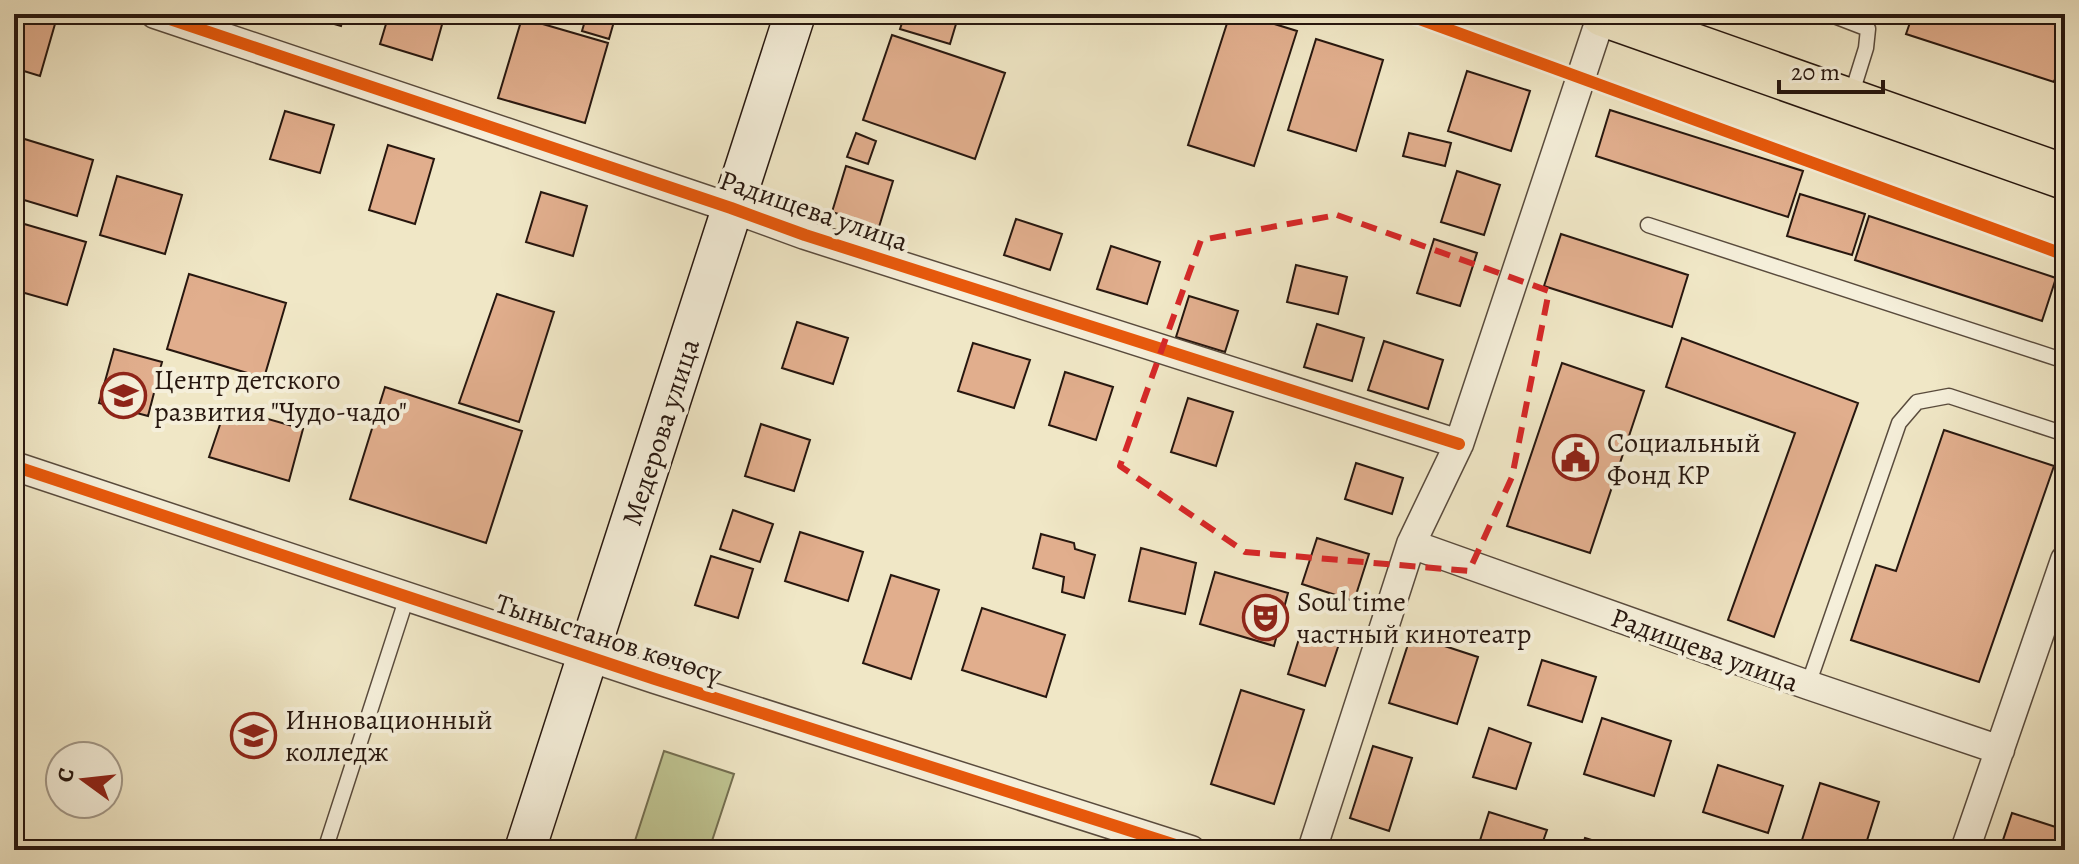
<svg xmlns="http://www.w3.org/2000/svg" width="2079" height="864" viewBox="0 0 2079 864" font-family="Alegreya,serif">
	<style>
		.green { fill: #bfc491; stroke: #736e50; stroke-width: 2 }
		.building { fill: #e1ae8d; stroke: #27170f; stroke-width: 2 }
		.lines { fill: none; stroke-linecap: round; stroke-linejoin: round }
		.service-casing { stroke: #594b3d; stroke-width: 17 }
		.minor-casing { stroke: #594b3d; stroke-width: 31 }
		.secondary-casing { stroke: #27170f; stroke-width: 43 }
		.primary-casing { stroke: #27170f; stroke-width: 47 }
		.path { stroke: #27170f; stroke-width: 5; stroke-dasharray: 6 4; stroke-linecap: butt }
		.service { stroke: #f5efda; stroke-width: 14 }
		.minor { stroke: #f5efda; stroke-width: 28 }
		.secondary { stroke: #f5efda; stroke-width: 40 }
		.primary { stroke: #f0e7c6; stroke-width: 44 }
		.cycleway-casing { stroke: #f5efda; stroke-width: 17 }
		.cycleway { stroke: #e8590c; stroke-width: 12 }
		.marked { fill: none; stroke: #d62828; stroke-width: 6; stroke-dasharray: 16 10; stroke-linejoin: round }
		.labels { text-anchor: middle; stroke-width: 8; stroke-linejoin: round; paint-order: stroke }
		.street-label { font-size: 28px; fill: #27170f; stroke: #f5efda }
		.poi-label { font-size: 28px; fill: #27170f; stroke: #f5efda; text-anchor: start }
	</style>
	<rect width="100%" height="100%" fill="#f0e7c6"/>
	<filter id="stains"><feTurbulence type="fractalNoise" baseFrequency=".0025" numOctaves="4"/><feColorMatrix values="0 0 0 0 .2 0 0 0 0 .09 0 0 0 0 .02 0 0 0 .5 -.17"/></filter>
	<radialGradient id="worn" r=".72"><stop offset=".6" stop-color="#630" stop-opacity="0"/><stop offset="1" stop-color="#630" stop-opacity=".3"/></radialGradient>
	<path class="green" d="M664 751 734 774 709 850H632Z"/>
	<path class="building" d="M14 14 55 24 40 76 14 68Z
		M300 14H344L341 26Z
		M389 14H445L432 60 380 44Z
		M587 14H601L615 18 609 39 582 31Z
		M905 14H959L950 44 900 29Z
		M1230 14H1242L1297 31 1254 166 1188 145Z
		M1913 14H2033L2065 25V48L2054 82 1906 34Z
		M522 18 608 43 585 123 498 98Z
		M892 35 1005 73 975 159 863 120Z
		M1316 39 1383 60 1356 151 1288 130Z
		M1467 71 1530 91 1511 151 1448 131Z
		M1610 110 1803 171 1788 217 1596 156Z
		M285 111 334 125 320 173 270 159Z
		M856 133 876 141 868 164 847 157Z
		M1409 133 1451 143 1445 166 1403 156Z
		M18 137 93 160 77 216 14 197V151Z
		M388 145 434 159 415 224 369 210Z
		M846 166 893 181 879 227 832 212Z
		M1457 171 1500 185 1484 235 1441 222Z
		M117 176 182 195 165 254 100 235Z
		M541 192 587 206 573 256 526 242Z
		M1800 194 1865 214 1852 255 1787 236Z
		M1869 216 2056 278 2042 321 1855 260Z
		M1016 219 1062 234 1050 270 1004 255Z
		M14 221 86 242 67 305 14 290Z
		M1561 234 1688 275 1672 327 1544 286Z
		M1434 239 1477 253 1460 306 1417 293Z
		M1111 246 1160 262 1147 304 1097 289Z
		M1296 265 1347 277 1338 314 1287 302Z
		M189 274 286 303 264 378 167 349Z
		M497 294 554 312 519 422 459 403Z
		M1189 296 1238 311 1225 352 1176 337Z
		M797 322 848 338 833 384 782 368Z
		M1317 324 1364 338 1352 381 1304 367Z
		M1682 338 1858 403 1774 637 1728 620 1795 433 1666 387Z
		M1384 341 1443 360 1428 409 1368 390Z
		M973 343 1030 360 1014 408 958 391Z
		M114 349 162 362 148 416 99 403Z
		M1562 363 1644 391 1590 553 1507 526Z
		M1065 372 1113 387 1096 440 1049 425Z
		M385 387 522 431 486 543 350 499Z
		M1188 398 1233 412 1216 466 1171 452Z
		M226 407 303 429 289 481 209 457Z
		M761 424 810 440 794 491 745 476Z
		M1944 430 2054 466 1979 682 1851 640 1876 565 1896 571Z
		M1356 463 1403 478 1392 514 1345 499Z
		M733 510 773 524 760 562 720 549Z
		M800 532 863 552 848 601 785 581Z
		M1041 534 1074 543 1075 549 1095 555 1084 598 1062 592 1064 577 1033 568Z
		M1317 538 1369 554 1354 601 1302 584Z
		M1141 548 1196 563 1185 614 1129 601Z
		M711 556 753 569 738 618 695 605Z
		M1215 572 1288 593 1274 646 1200 624Z
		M891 575 939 590 911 679 863 663Z
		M982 608 1065 635 1046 697 962 670Z
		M1302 629 1340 641 1325 686 1288 674Z
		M1411 635 1478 657 1457 724 1389 703Z
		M1542 660 1596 677 1582 722 1528 705Z
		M1241 690 1304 710 1274 804 1211 784Z
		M1602 718 1671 741 1654 796 1584 774Z
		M1489 728 1531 743 1516 789 1473 777Z
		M1373 746 1412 758 1389 831 1350 818Z
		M1718 765 1783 786 1768 833 1703 812Z
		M1820 783 1879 802 1864 850H1833L1802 840Z
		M1489 812 1547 830 1540 850H1477Z
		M2012 813 2065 830V850L2000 849Z
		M1585 838 1624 850H1581Z"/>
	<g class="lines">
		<defs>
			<path id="service" d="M1829 14 1868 29 1866 48 1851 96
				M1648 225 2065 361
				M1808 685 1899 423 1917 402 1949 396 2065 434
				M325 850 407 597"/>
			<path id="minor" d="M155 14 731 208 805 235 1459 444
				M14 466 655 679 1191 850
				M1411 544 1808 685 2000 750
				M1312 850 1411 544 1459 444 1602 14
				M1965 850 2065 560"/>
			<path id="secondary" d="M525 850 795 14"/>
			<path id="primary" d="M1603 14 2065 177"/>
		</defs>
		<use href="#service" class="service-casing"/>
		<use href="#minor" class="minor-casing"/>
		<use href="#secondary" class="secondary-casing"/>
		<use href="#primary" class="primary-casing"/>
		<path class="path" d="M2059 108 2065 89"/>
		<use href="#service" class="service"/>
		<use href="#minor" class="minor"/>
		<use href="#secondary" class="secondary"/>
		<use href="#primary" class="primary"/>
		<defs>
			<path id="cycleway" d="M155 14 731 208 805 235 1459 444
				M1406 14 2065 255
				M14 466 655 679 1191 850"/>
		</defs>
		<use href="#cycleway" class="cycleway-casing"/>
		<use href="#cycleway" class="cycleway"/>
	</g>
	<path class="marked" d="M1337 215 1549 291 1512 477 1469 571 1245 552 1120 466 1201 240Z"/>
	<defs>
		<symbol id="school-ring" viewBox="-11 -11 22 22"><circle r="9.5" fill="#f5efda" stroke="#8f2418" stroke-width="1.5"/><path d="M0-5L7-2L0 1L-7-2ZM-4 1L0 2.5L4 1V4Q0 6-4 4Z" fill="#8f2418"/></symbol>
		<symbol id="civic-ring" viewBox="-11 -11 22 22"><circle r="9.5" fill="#f5efda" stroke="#8f2418" stroke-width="1.5"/><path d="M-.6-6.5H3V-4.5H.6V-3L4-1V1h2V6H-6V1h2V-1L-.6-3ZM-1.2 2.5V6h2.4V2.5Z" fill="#8f2418"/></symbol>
		<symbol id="theatre-ring" viewBox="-11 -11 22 22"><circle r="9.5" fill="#f5efda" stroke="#8f2418" stroke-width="1.5"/><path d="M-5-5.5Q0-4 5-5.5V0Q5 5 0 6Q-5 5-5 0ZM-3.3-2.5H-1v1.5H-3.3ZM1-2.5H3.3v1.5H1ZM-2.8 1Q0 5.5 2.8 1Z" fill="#8f2418"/></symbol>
		<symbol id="university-ring" viewBox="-11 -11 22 22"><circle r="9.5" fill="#f5efda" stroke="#8f2418" stroke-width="1.5"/><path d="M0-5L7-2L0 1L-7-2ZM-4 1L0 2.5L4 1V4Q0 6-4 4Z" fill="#8f2418"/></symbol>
	</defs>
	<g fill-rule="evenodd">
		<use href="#school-ring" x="98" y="370" width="51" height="51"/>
		<use href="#civic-ring" x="1550" y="432" width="51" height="51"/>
		<use href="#theatre-ring" x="1240" y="592" width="51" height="51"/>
		<use href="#university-ring" x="228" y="710" width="51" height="51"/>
	</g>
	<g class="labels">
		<g class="street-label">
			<text transform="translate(814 210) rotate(19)" y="10">Радищева улица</text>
			<text transform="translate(660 432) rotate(-72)" y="10">Медерова улица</text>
			<text transform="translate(609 638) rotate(18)" y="10">Тыныстанов көчөсү</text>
			<text transform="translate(1705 649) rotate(20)" y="10">Радищева улица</text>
		</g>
		<g class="poi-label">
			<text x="154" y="389">Центр детского<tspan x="154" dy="32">развития "Чудо-чадо"</tspan></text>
			<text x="1607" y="452">Социальный<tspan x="1607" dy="32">Фонд КР</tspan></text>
			<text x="1297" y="611">Soul time<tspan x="1297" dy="32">частный кинотеатр</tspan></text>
			<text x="285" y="729">Инновационный<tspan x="285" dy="32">колледж</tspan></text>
		</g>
	</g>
	<rect width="2079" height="864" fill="none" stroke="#f0e7c6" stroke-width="48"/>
	<rect x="16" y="16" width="2047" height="832" fill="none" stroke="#27170f" stroke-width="4"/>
	<rect x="24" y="24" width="2031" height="816" fill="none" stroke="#27170f" stroke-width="2"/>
	<g transform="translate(84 780) rotate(285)"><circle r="38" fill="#f5efda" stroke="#a39989" stroke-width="2"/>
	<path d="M0-6L14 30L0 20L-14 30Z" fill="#8f2418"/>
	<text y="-12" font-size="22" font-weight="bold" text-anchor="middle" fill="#27170f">С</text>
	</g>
	<path d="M1779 80v12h104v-12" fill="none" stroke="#27170f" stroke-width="4"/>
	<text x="1791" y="80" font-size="24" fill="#27170f" stroke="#f5efda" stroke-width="6" paint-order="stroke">20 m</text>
	<rect width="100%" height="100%" filter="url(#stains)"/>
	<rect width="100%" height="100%" fill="url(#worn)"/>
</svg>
